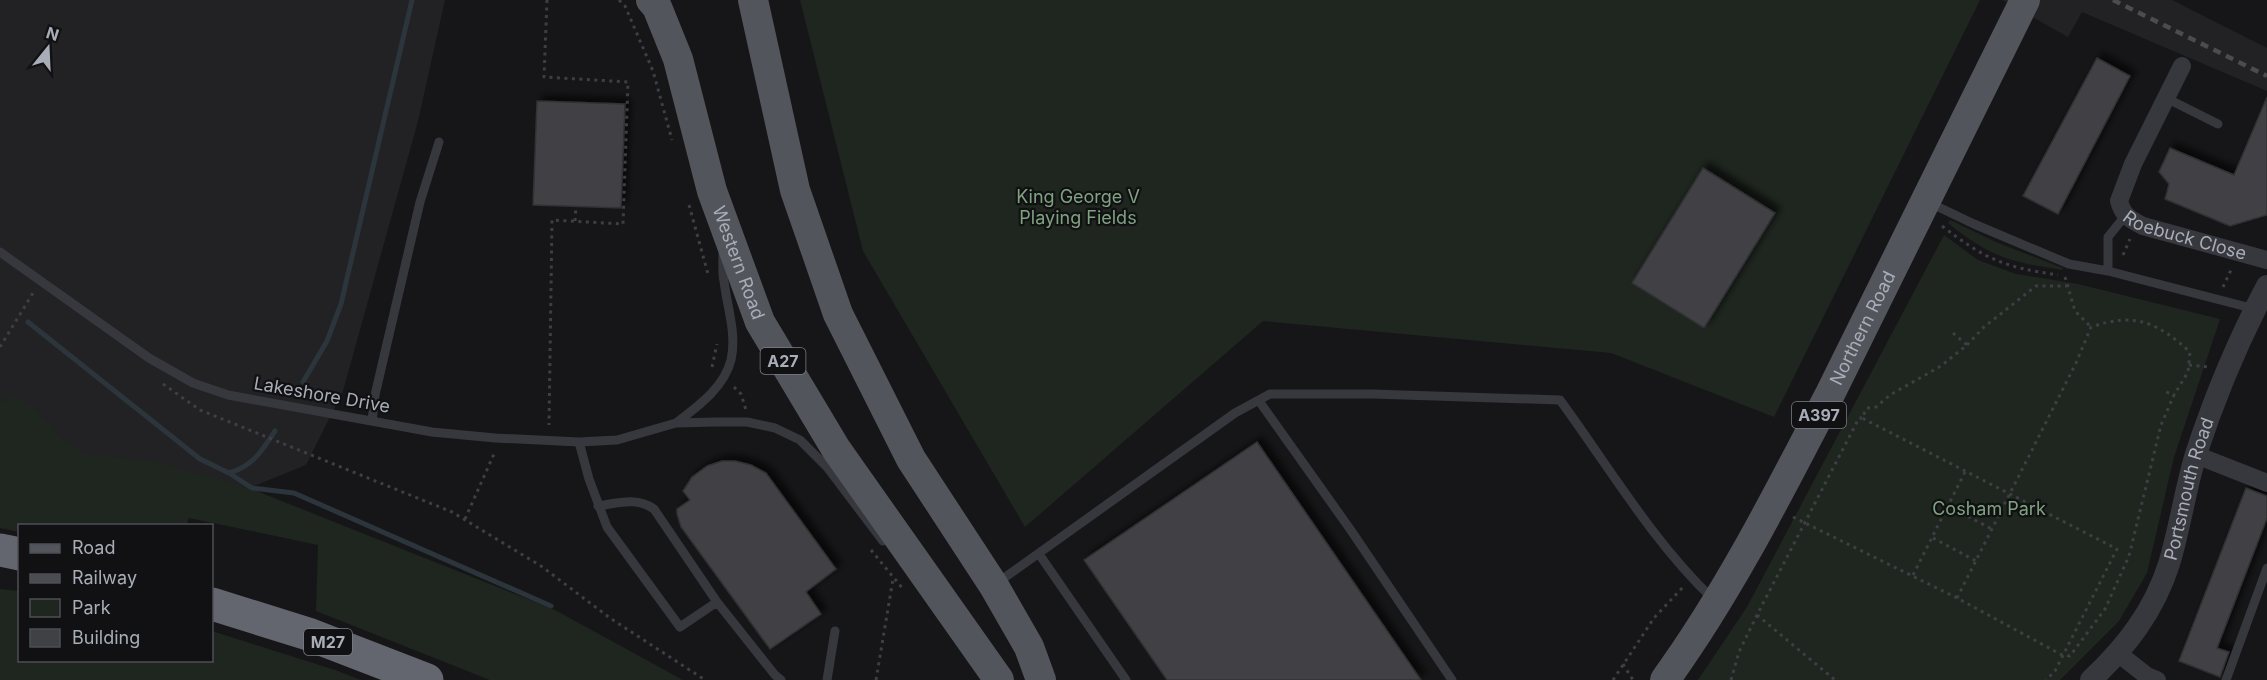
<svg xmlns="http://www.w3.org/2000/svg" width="2267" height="680" viewBox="0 0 2267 680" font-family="Inter,sans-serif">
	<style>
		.built { fill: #222225 }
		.green { fill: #1e261f }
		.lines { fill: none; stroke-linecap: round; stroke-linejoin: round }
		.stream { stroke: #2c353c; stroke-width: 5 }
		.building { fill: #404145; stroke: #303034; stroke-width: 1.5; filter: url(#shadow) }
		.path { stroke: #3d3f44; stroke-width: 3; stroke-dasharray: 3 4.5; stroke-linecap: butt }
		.service { stroke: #37383d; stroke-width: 9 }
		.minor { stroke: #37383d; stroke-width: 18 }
		.tertiary { stroke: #37383d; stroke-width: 22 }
		.primary { stroke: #53555c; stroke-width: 30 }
		.motorway { stroke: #63666e; stroke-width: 33 }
		.rail { stroke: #4a4c52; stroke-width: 4.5; stroke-dasharray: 8 6; stroke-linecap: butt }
		.labels { text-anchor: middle; stroke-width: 4.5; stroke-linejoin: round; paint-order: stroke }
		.shield { fill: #111113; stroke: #7b7e86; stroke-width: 1.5 }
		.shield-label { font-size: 16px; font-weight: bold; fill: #a8adb8 }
		.park-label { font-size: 18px; fill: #7fa381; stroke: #111113 }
		.street-label { font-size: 18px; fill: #a8adb8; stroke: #111113 }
	</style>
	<defs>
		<filter id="shadow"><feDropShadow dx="5.5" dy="-5.5" stdDeviation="3" flood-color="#0009"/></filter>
	</defs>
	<rect width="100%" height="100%" fill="#161618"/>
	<path class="built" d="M0 0H445L418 121 343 391 306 465 249 488 0 464Z
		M2002 0H2172L2267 48V91L2082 12 2068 37Z"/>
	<path class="green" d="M800 0H1980L1774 417 1611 353 1263 321 1025 527 863 251Z
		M1950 220 1998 243 2063 268 2062 270C2010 262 1990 257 1948 223Z
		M1944 235 1978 260 2016 274 2078 284 2220 319 2174 457 2147 573 2119 621 2060 680H1698L1747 607Z
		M13 395 31 406 68 445 86 454 153 461 249 488 555 610 683 680H490L316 611 318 545 189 518 186 525 20 526 19 532 0 528V404Z
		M0 589 19 591 20 660H212V631L335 670 361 680H0Z"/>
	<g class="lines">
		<path class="stream" d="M28 322 200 459 229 473C253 466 261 452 275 431
			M303 382 327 341 341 304 412 0
			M229 473 252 488 294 493 551 606"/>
	</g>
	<path class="building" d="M2097 58 2130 76 2058 214 2023 196Z
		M2267 97V215L2230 226 2165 199 2169 184 2159 172 2170 148 2234 175Z
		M537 101 625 104 621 208 533 205Z
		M1703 168 1775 213 1704 328 1632 283Z
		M1257 442 1421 680H1167L1084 560Z
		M722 461H735L751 465 766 473 836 569 806 592 821 614 770 649 681 527 677 514V509L690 500 683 491 692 477 707 466Z
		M2246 488 2267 496V518L2217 648 2229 652 2220 677 2179 661Z"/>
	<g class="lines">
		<path class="path" d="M547 0 544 77 628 82 623 224 552 220 549 425
			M619 0 625 6 653 71 672 140
			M689 205 708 274
			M575 221 576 206
			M1942 226C1985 259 2003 267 2058 275
			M2123 255 2130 239
			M2065 277 2075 311 2091 327
			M2223 287 2232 268
			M1953 333 1967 345 1941 366 1890 395 1876 407 1867 408 1862 418 2117 549 2055 671 2046 680
			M1967 345 1984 327 2036 286H2067
			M0 347 33 293
			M2189 365 2209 367
			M712 367 717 344
			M163 384 200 410 452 512 541 566 610 618 705 680
			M734 387 741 394 746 410
			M1948 506 1992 529
			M1793 517 1957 598 2062 655 2070 656 2105 609 2129 556 2161 425 2174 395 2164 391
			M465 519 494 454
			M1933 538 1976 561
			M871 550 903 589
			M1913 575 1966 470
			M1957 598 2076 363 2091 327C2135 312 2157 322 2190 352L2188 372 2174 395
			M1757 615 1835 680
			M1623 664 1633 680
			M876 680 893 579
			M1613 680 1654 618 1684 586
			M1731 680 1739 652 1757 615 1859 418H1862"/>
		<path class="service" d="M2166 98 2218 124
			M1930 203 1974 224 2069 264 2108 271 2255 309
			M0 252 149 358 193 383 228 395 432 432 495 438 579 442 617 440 676 423 716 422H747L775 428 800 440 827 467 883 541
			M2108 271V237L2125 216
			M1259 401 1350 529 1452 680
			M372 421 375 395 420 202 439 142
			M676 423C697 407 724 388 731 360 737 334 727 307 724 281 722 272 723 262 723 253
			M579 442 589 479 607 527 680 627 717 602 654 509C637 497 618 503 598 506
			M1039 554 1126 680
			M997 583 1235 413 1270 394H1373L1560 400C1609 467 1653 542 1713 599
			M717 602 775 675 781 680
			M827 680 835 631
			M2226 680 2267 568"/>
		<g class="minor">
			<path id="s1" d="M2182 66 2133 164 2119 201C2123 216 2130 219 2143 226L2267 260"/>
			<path d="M2196 455 2267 483"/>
			<path d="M2119 654 2147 676 2157 680"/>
		</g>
		<path class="tertiary" id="s2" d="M2091 680C2126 647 2154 611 2169 564 2180 528 2185 490 2196 454 2215 396 2239 339 2267 286"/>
		<g class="primary">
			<path id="s3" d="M651 0 657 7 678 59 712 191 760 322 836 449 999 680"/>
			<path d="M753 0 795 190 838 314 911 459 994 586 1029 647 1041 680"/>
			<path id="s4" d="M1665 680C1730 590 1779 492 1830 394 1896 263 1959 131 2025 0"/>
		</g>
		<path class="motorway" d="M0 550 20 554
			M212 604 308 634 427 680"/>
		<path class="rail" d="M2113 0 2267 76"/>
	</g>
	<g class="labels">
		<g class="shield">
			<rect x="760.5" y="348" width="45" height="26" rx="4.5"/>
			<rect x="1792" y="402" width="54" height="26" rx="4.5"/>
			<rect x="304" y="629" width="48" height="26" rx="4.5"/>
		</g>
		<g class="shield-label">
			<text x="783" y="367">A27</text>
			<text x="1819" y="421">A397</text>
			<text x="328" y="648">M27</text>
		</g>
		<g class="park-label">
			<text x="1078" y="203">King George V<tspan x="1078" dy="21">Playing Fields</tspan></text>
			<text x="1989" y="515">Cosham Park</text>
		</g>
		<g class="street-label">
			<text dy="6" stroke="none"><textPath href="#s1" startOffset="228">Roebuck Close</textPath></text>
			<text dy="6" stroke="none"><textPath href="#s3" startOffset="278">Western Road</textPath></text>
			<text dy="6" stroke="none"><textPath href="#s4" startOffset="404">Northern Road</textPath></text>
			<text transform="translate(322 395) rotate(10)" y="6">Lakeshore Drive</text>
			<text dy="6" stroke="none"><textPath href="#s2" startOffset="219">Portsmouth Road</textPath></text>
		</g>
	</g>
	<rect x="18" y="524" width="195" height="138" fill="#111113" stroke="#4d4f55" stroke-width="1.5"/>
	<rect x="30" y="544" width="30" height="9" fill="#53555c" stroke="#4d4f55" stroke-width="1.5"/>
	<text x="72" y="554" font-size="18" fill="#a8adb8">Road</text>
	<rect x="30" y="574" width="30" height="9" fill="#4a4c52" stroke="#4d4f55" stroke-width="1.5"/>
	<text x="72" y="584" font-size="18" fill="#a8adb8">Railway</text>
	<rect x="30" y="599" width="30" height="18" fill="#1e261f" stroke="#4d4f55" stroke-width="1.5"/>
	<text x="72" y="614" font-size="18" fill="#a8adb8">Park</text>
	<rect x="30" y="629" width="30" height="18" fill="#404145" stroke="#4d4f55" stroke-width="1.5"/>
	<text x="72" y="644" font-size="18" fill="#a8adb8">Building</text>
	<g transform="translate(48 48) rotate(18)" stroke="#111113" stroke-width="4.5" paint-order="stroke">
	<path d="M0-4.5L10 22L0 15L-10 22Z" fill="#a8adb8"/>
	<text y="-9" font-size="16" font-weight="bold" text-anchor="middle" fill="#a8adb8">N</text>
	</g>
</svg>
